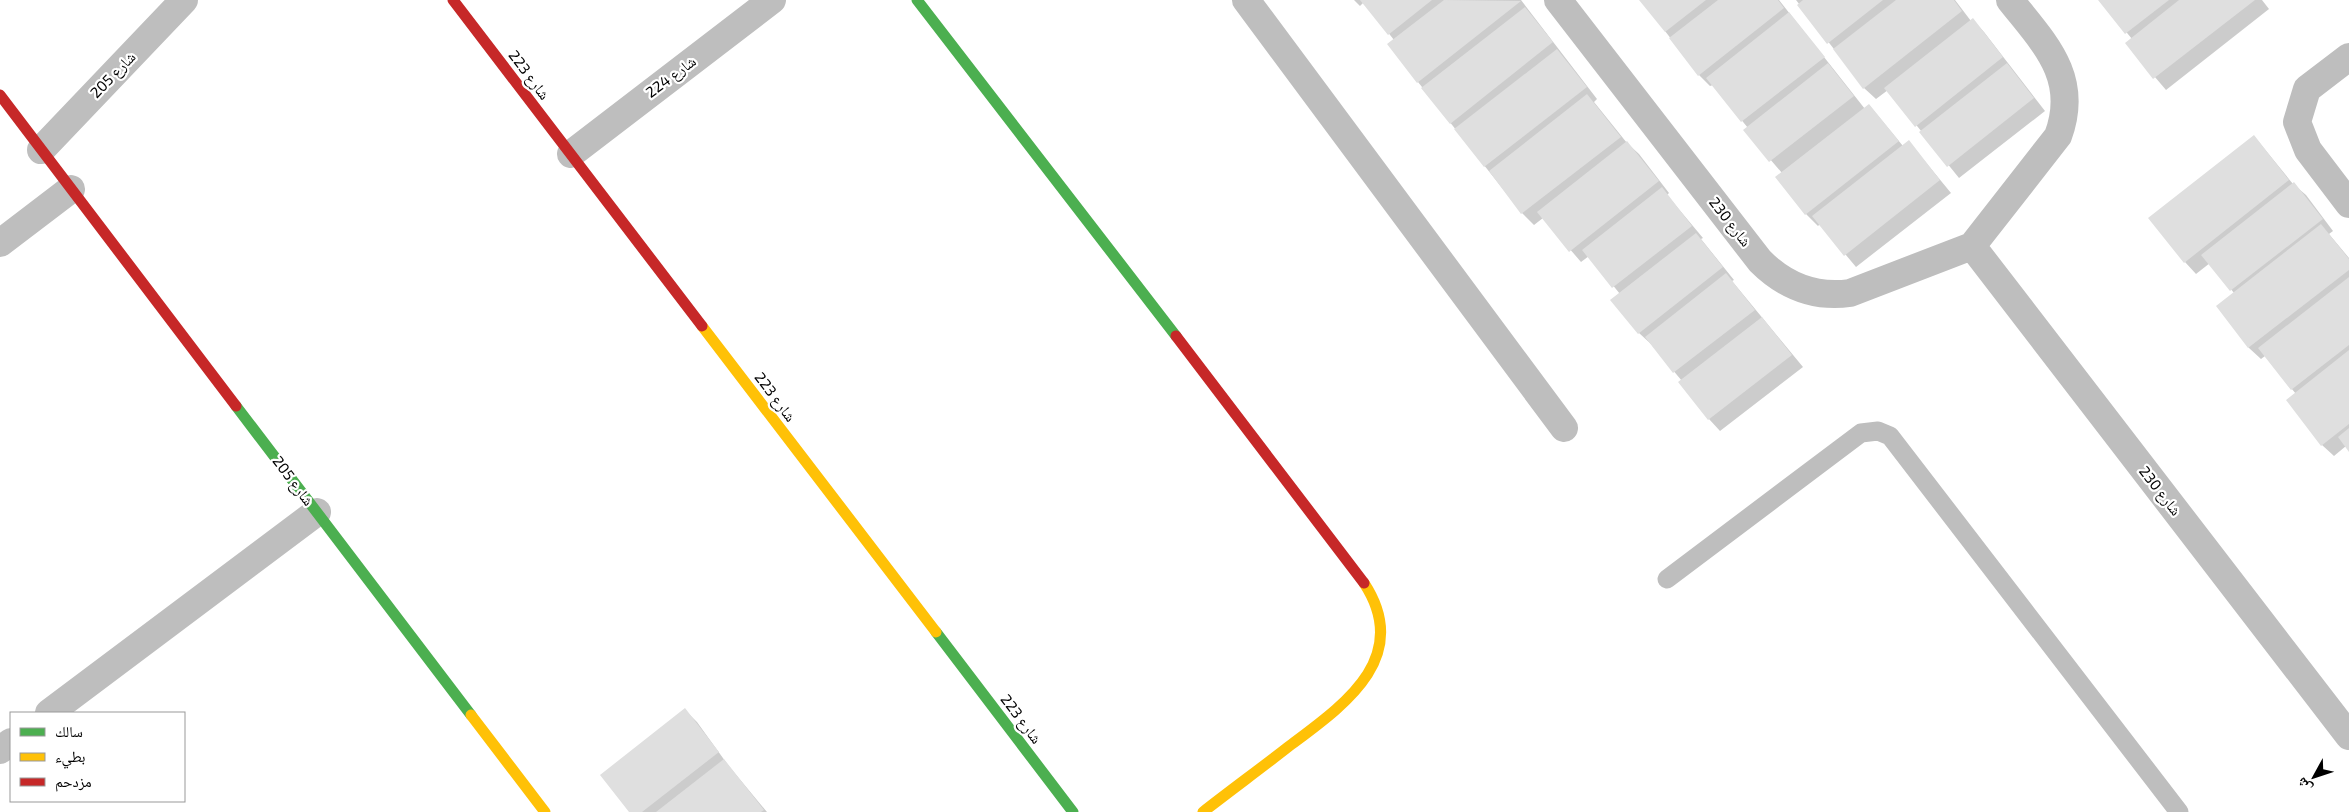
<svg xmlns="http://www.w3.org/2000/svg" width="2349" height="812" viewBox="0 0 2349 812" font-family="'Exo 2','Noto Naskh Arabic',sans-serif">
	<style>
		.shadow { fill: #0003 }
		.building { fill: #dfdfdf }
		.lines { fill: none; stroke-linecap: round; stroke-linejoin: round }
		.lane { stroke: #bebebe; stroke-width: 19 }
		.street { stroke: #bebebe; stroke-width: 28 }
		.fast { stroke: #4caf50; stroke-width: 11 }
		.slow { stroke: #ffc107; stroke-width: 11 }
		.jam { stroke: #c62828; stroke-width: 11 }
		.labels { text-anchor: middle; stroke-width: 4.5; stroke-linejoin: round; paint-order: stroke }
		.street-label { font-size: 15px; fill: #000; stroke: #fff }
	</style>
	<rect width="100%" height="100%" fill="#fff"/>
	<path class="shadow" d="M1354 0H1521L1597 99 1594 102 1627 143 1639 154 1669 193 1667 195 1703 238 1701 239 1734 280 1732 281 1803 367 1720 431 1709 419 1680 382 1682 381 1651 344 1639 333 1620 294 1589 256 1581 262 1543 218 1534 225 1522 213 1418 82 1394 40 1364 2 1360 6Z
		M1641 0H1779L1865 109 1869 105 1903 146 1909 142 1951 193 1856 267 1820 224 1818 226 1806 214 1782 173 1745 130 1748 128 1713 85 1710 86 1699 75Z
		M1796 0H1955L1971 21 1973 20 1984 32 2045 111 1959 178 1888 90 1876 99 1864 88Z
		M2100 0H2262L2269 9 2166 90 2126 43 2132 39Z
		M2254 136 2293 184 2306 195 2333 231 2329 234 2349 258V450L2346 446 2334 456 2322 445 2296 394 2265 356 2261 359 2249 348 2218 306 2234 293 2210 263 2196 274 2185 262Z
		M685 710 697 722 728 765 767 812H630Z"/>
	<path class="building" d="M1360 0H1432L1388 35Z
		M1444 0 1521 1 1417 83 1387 44Z
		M1639 0H1706L1665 32Z
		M1718 0H1778L1784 8 1698 76 1669 38Z
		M1803 0H1883L1827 44 1797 5Z
		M1896 0H1954L1962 11 1863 89 1833 49Z
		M2098 0H2169L2125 34Z
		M2179 0H2255L2153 79 2125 43Z
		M1525 7 1553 42 1450 124 1421 88Z
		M1789 12 1825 57 1741 122 1706 78Z
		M1973 18 2003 57 1915 127 1884 88Z
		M1557 49 1587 87 1484 167 1454 129Z
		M1828 63 1854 96 1769 162 1743 130Z
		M2007 63 2034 98 1947 167 1919 132Z
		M1587 94 1621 137 1521 214 1489 171Z
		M1869 104 1899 141 1805 215 1775 177Z
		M2254 135 2289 180 2184 263 2148 218Z
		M1909 140 1940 180 1844 256 1812 216Z
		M1627 141 1659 181 1569 252 1537 212Z
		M2294 182 2323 219 2230 291 2201 255Z
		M1662 187 1692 226 1612 288 1582 250Z
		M2321 224 2349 259V270L2248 348 2216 306Z
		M1696 233 1723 267 1638 334 1610 300Z
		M1726 273 1755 310 1673 373 1645 337Z
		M2349 277V345L2291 390 2258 348Z
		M1762 317 1792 355 1708 420 1678 382Z
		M2349 350V424L2321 446 2286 400Z
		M2349 428V452L2338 437Z
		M685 708 719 752 642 812H629L600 775Z
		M724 759 764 810 761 812H656Z"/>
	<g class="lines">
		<path class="lane" d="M1667 579 1861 433 1878 431 1890 436 2179 812"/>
		<path class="street" d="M1246 0 1564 428
			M1558 0 1760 261C1785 286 1814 298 1850 293L1972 246 2058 136C2080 77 2044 43 2010 0
			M2349 57 2307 89 2297 122 2308 150 2349 204
			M41 150 184 0
			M571 154 772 0
			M0 243 71 189
			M1972 246 2349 736
			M49 713 317 512
			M0 750 11 742"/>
		<path class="fast" d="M917 0 1176 336
			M236 406 471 715
			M936 632 1073 812"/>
		<path class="slow" d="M702 326 936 632
			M471 715 545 812
			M1203 812C1231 790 1260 769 1288 747 1341 707 1414 659 1364 583"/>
		<path class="jam" d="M453 0 702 326
			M0 95 236 406
			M1176 336 1364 583"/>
	</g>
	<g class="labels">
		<g class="street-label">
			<text transform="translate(113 75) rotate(-46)" y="5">شارع 205</text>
			<text transform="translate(529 75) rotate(53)" y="5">شارع 223</text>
			<text transform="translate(671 77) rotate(-37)" y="5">شارع 224</text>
			<text transform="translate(1730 222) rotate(52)" y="5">شارع 230</text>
			<text transform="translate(775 397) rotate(53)" y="5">شارع 223</text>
			<text transform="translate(293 481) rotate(53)" y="5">شارع 205</text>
			<text transform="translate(2160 491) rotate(52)" y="5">شارع 230</text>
			<text transform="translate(1021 719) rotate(53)" y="5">شارع 223</text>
		</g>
	</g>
	<rect x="10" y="712" width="175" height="90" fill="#ffffff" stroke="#999999"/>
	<rect x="20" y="728" width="25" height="8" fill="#4caf50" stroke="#999999"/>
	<text x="55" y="737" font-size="15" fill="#000000">سالك</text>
	<rect x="20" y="753" width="25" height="8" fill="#ffc107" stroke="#999999"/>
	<text x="55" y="762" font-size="15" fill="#000000">بطيء</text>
	<rect x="20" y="778" width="25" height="8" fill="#c62828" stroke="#999999"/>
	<text x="55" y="787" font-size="15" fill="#000000">مزدحم</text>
	<g transform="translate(2314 777) rotate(230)" stroke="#ffffff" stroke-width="4" paint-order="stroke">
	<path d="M0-4L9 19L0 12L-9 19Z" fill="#000000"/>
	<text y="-8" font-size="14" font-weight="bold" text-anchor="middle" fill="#000000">ش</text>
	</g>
</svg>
